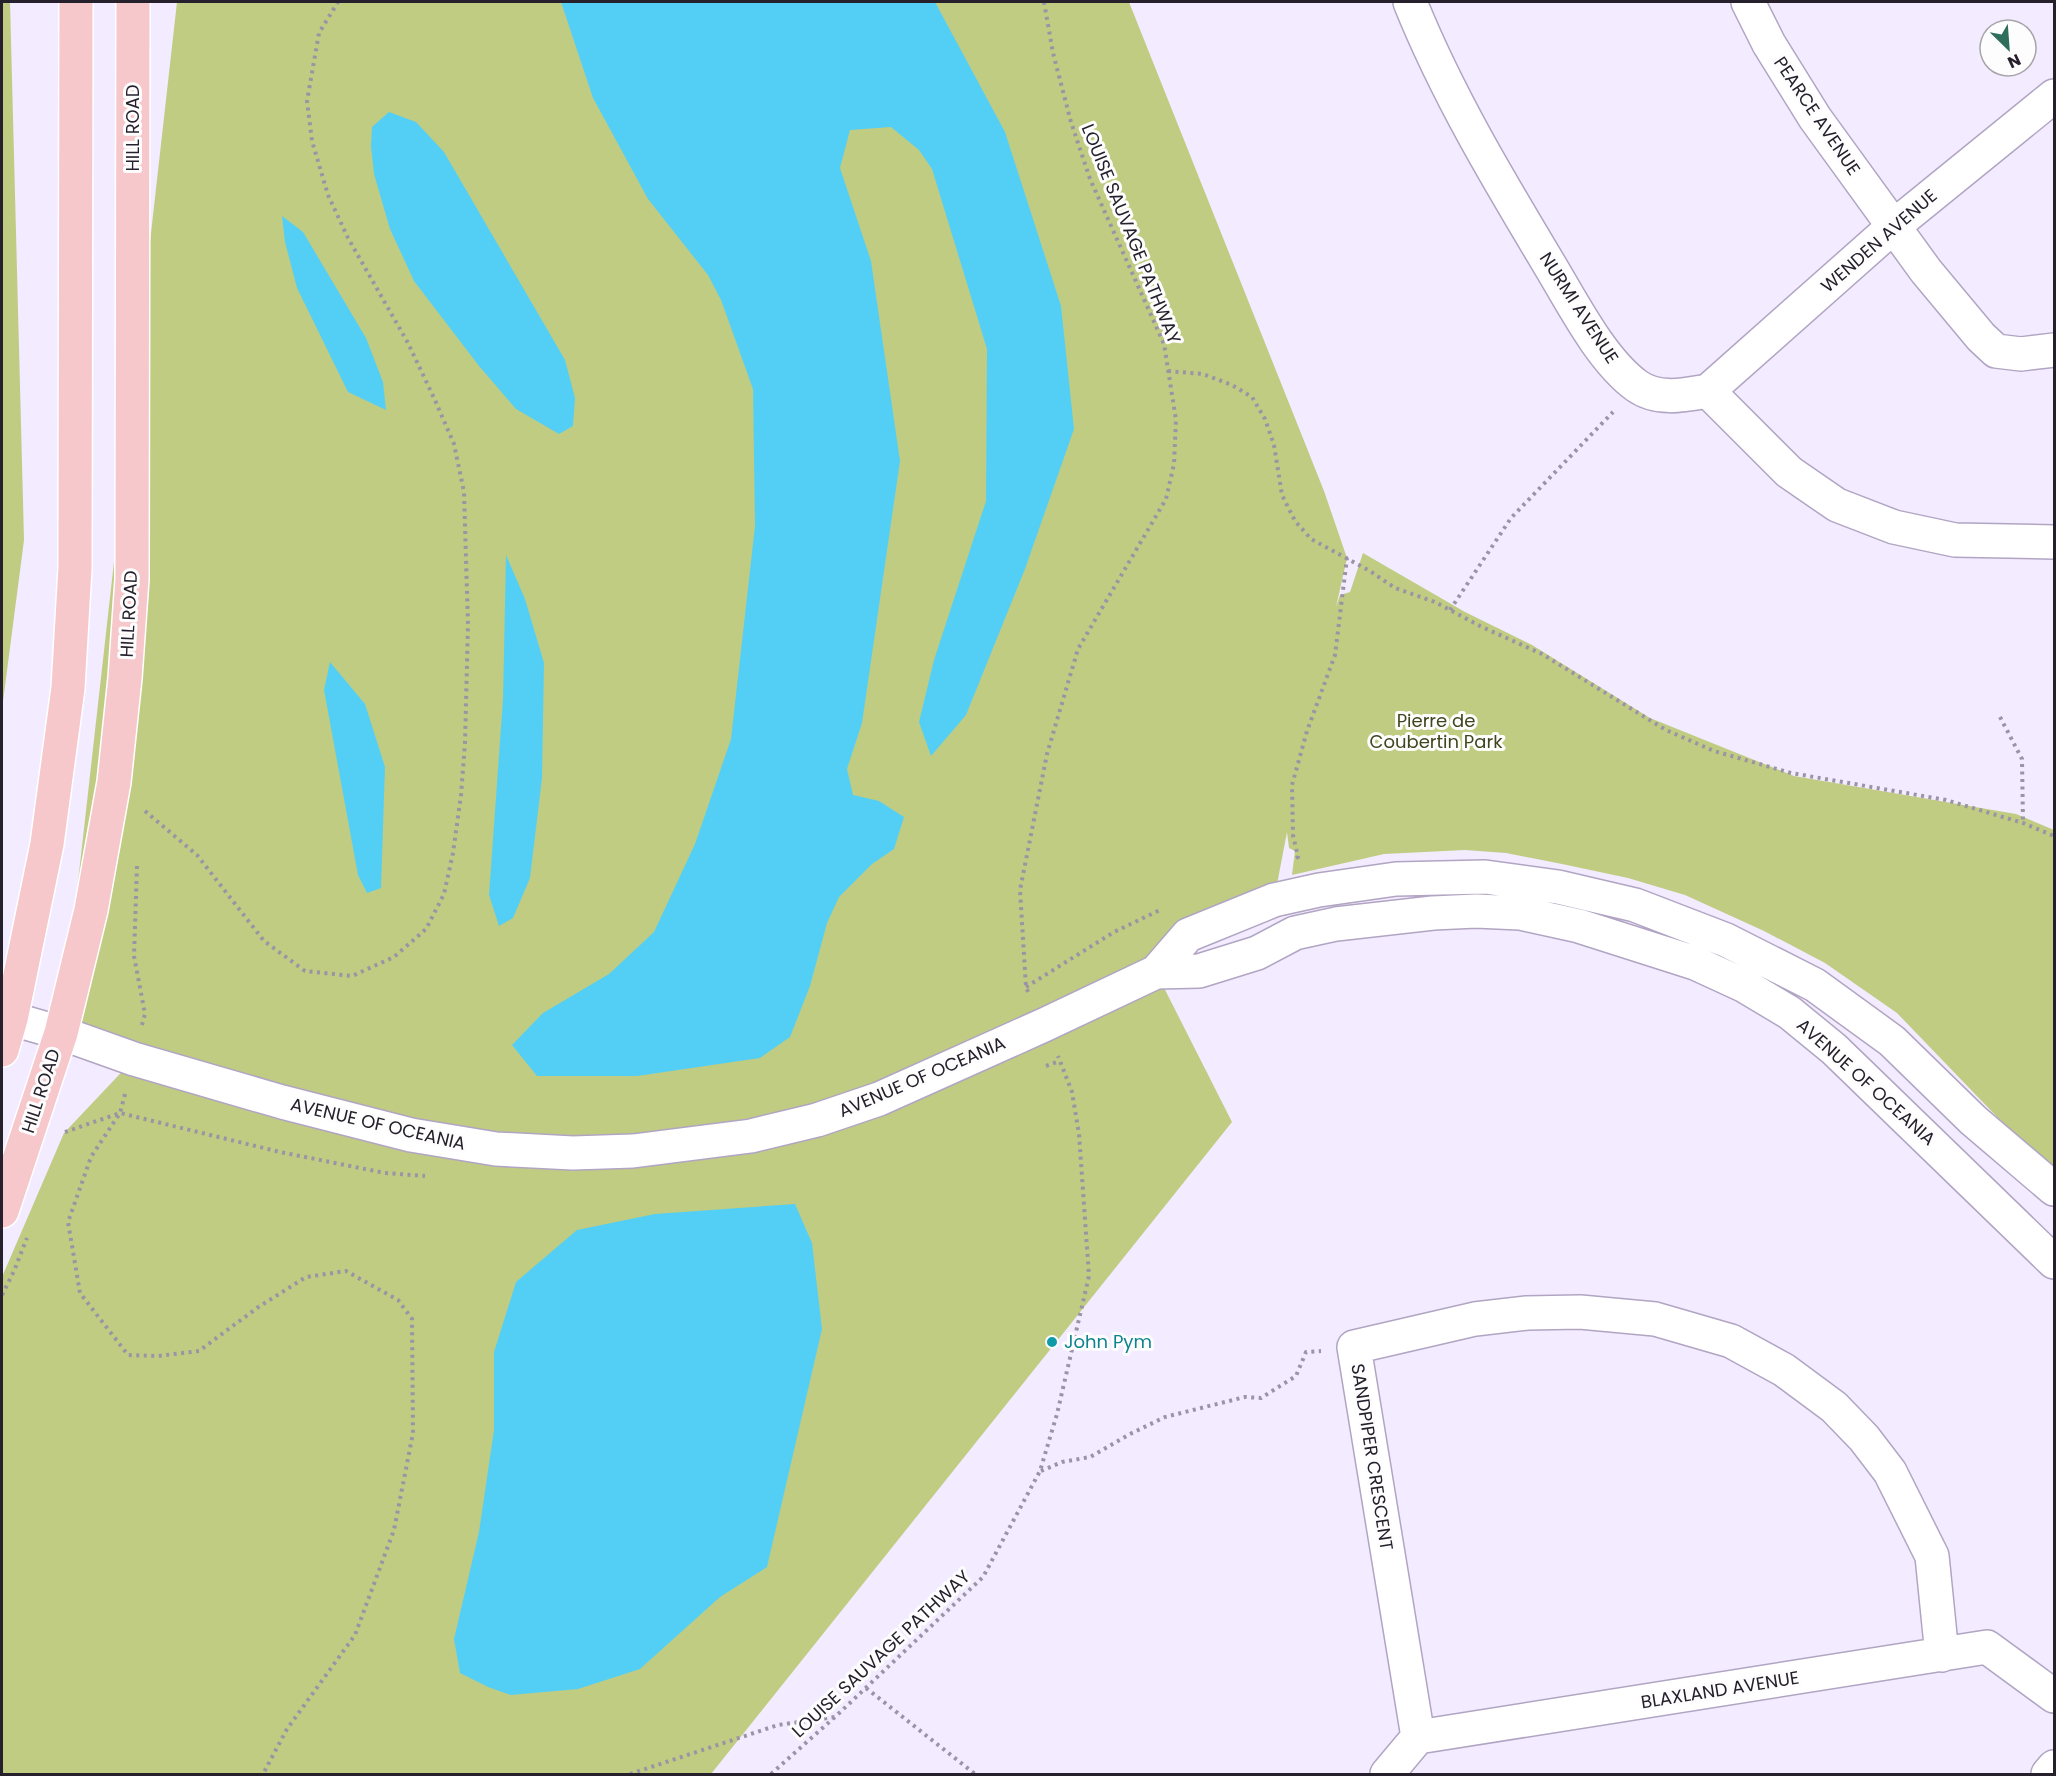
<svg xmlns="http://www.w3.org/2000/svg" width="2056" height="1776" viewBox="0 0 2056 1776" font-family="Poppins,sans-serif">
	<style>
		.green { fill: #c0cc82 }
		.water { fill: #53cff6 }
		.lines { fill: none; stroke-linecap: round; stroke-linejoin: round }
		.minor-casing { stroke: #b1a5c3; stroke-width: 36 }
		.major-casing { stroke: #fff; stroke-width: 36 }
		.path { stroke: #9b94a5; stroke-width: 4; stroke-dasharray: 3 4.5; stroke-linecap: butt }
		.minor { stroke: #fff; stroke-width: 33 }
		.major { stroke: #f6c7cb; stroke-width: 33 }
		.culture-dot { fill: #0f9aa8; stroke: #fdfdfd; stroke-width: 2 }
		.labels { text-anchor: middle; stroke-width: 6; stroke-linejoin: round; paint-order: stroke }
		.street-label { font-size: 18px; fill: #25202c; stroke: #fdfdfd }
		.park-label { font-size: 18px; fill: #40451e; stroke: #fdfdfd }
		.culture-label { font-size: 18px; fill: #0d838f; stroke: #fdfdfd; text-anchor: start }
	</style>
	<rect width="100%" height="100%" fill="#f3ebff"/>
	<path class="green" d="M2 2H10L24 540 2 709Z
		M177 2H1129L1324 491 1347 558 1336 607 1340 595 1350 592 1363 553 1465 612 1532 645 1650 718 1794 776 2016 814 2054 830V1174L2026 1147 1897 1013 1825 963 1764 931 1685 895 1628 878 1562 864 1506 853 1465 850 1384 854 1292 875 1295 851 1289 848 1287 832 1274 900 1156 972 1232 1122 711 1774H2V1277L64 1133 133 1060 61 1033Z"/>
	<path class="water" d="M561 2H935L1005 132 1061 306 1074 429 1025 569 966 715 931 756 919 722 934 660 986 501 987 349 932 169 919 150 891 127 850 130 840 168 871 261 900 461 862 723 847 769 853 795 879 801 904 817 894 849 872 864 839 897 827 923 810 986 790 1037 760 1058 637 1076H537L512 1045 543 1013 609 974 654 932 695 844 731 739 755 526 753 389 721 300 708 275 648 199 593 98Z
		M389 112 416 122 444 152 565 360 575 398 573 426 559 434 516 409 479 366 414 281 390 229 374 174 371 146 372 127Z
		M282 216 303 232 366 338 383 382 386 410 348 392 297 288 285 242Z
		M506 555 525 599 544 663 542 778 530 878 513 918 499 926 489 895 503 699Z
		M330 662 365 704 385 767 381 888 367 893 358 875 324 690Z
		M795 1204 812 1243 822 1329 767 1567 720 1597 640 1669 578 1689 511 1695 488 1687 460 1673 454 1639 479 1532 494 1430V1352L516 1282 577 1230 655 1214Z"/>
	<g class="lines">
		<defs>
			<path id="minor" d="M1410 2C1447 94 1498 179 1549 264 1572 302 1601 360 1637 386 1658 401 1685 395 1708 391L1789 472 1837 505 1894 527 1955 540 2054 542
				M1748 2 1769 44 1815 118 1926 271 1981 337 1996 351 2021 354 2054 350
				M1708 391 1894 226 2054 96
				M1156 972 1188 935 1274 900 1319 890 1396 879 1485 877 1558 887 1635 905 1726 940 1815 985 1892 1041 1973 1120 2054 1189
				M2 1016 61 1033 134 1059 282 1102 411 1135 496 1149 573 1153 633 1151 751 1136 817 1120 879 1099 1044 1025 1156 972 1199 971 1257 953 1295 933 1336 924 1433 913 1476 911 1520 913 1579 926 1695 963 1745 986 1790 1013 1834 1049 2054 1262
				M1418 1737 1354 1347 1475 1319 1527 1313 1580 1312 1655 1319 1731 1341 1784 1370 1834 1407 1864 1438 1890 1472 1932 1556 1942 1655
				M1387 1774 1418 1737 1987 1647 2054 1696
				M2048 1774 2054 1767"/>
			<path id="major" d="M2 1050 11 1019 47 844 68 688 75 568 76 2
				M2 1211 61 1033 91 910 114 782 125 678 132 579 133 2"/>
		</defs>
		<use href="#minor" class="minor-casing"/>
		<use href="#major" class="major-casing"/>
		<path class="path" d="M1168 371 1203 374 1232 385 1252 397 1265 419 1274 445 1282 495 1295 521 1311 539 1370 571 1395 588 1435 602 1480 626 1542 654 1666 730 1714 751 1791 773 1946 800 2023 823 2054 836
			M1450 610 1511 518 1613 412
			M2000 717 2022 759 2023 823
			M145 811 197 855 264 941 305 971 352 976 394 957 426 929 444 894 453 853 461 795 465 743 468 624 464 492 454 444 434 398 408 343 348 238 328 195 312 141 307 101 319 33 338 2
			M1296 858 1298 857 1293 835 1292 785 1307 731 1335 655 1347 558
			M137 866 134 956 145 1014 142 1025
			M1026 987 1114 932 1160 910
			M1028 992 1026 987 1020 890 1047 754 1078 649 1166 499 1174 464 1176 420 1164 344 1090 179 1071 122 1053 53 1044 2
			M1046 1066 1060 1061
			M125 1094 120 1113 91 1157 68 1222 80 1293 128 1355 158 1356 199 1351 257 1308 306 1277 346 1271 398 1300 412 1319 413 1433 394 1530 355 1635 287 1729 263 1774
			M65 1132 120 1113 280 1152 385 1173 425 1176
			M2 1295 14 1271 27 1238
			M1041 1471 1062 1462 1090 1457 1130 1434 1165 1417 1245 1397 1261 1398 1296 1376 1306 1352 1321 1351
			M866 1688 975 1774
			M630 1774 778 1725 835 1717
			M771 1774 835 1717 983 1577 1040 1471 1057 1414 1089 1276 1079 1134 1072 1092 1058 1056"/>
		<use href="#minor" class="minor"/>
		<use href="#major" class="major"/>
	</g>
	<circle class="culture-dot" cx="1052" cy="1342" r="6"/>
	<g class="labels">
		<g class="street-label">
			<text transform="translate(1817 116) rotate(56)" y="6">PEARCE AVENUE</text>
			<text transform="translate(133 128) rotate(-90)" y="6">HILL ROAD</text>
			<text transform="translate(1131 234) rotate(68)" y="6">LOUISE SAUVAGE PATHWAY</text>
			<text transform="translate(1879 241) rotate(-41)" y="6">WENDEN AVENUE</text>
			<text transform="translate(1579 308) rotate(57)" y="6">NURMI AVENUE</text>
			<text transform="translate(129 614) rotate(-87)" y="6">HILL ROAD</text>
			<text transform="translate(922 1077) rotate(-23)" y="6">AVENUE OF OCEANIA</text>
			<text transform="translate(1866 1082) rotate(42)" y="6">AVENUE OF OCEANIA</text>
			<text transform="translate(41 1091) rotate(-72)" y="6">HILL ROAD</text>
			<text transform="translate(378 1124) rotate(13)" y="6">AVENUE OF OCEANIA</text>
			<text transform="translate(1372 1457) rotate(81)" y="6">SANDPIPER CRESCENT</text>
			<text transform="translate(881 1654) rotate(-43)" y="6">LOUISE SAUVAGE PATHWAY</text>
			<text transform="translate(1720 1690) rotate(-9)" y="6">BLAXLAND AVENUE</text>
		</g>
		<g class="park-label">
			<text x="1436" y="727">Pierre de<tspan x="1436" dy="21">Coubertin Park</tspan></text>
		</g>
		<g class="culture-label">
			<text x="1064" y="1348">John Pym</text>
		</g>
	</g>
	<rect width="2056" height="1776" fill="none" stroke="#25202c" stroke-width="6"/>
	<g transform="translate(2008 48) rotate(155)"><circle r="28" fill="#fdfdfd" stroke="#a7a5a9" stroke-width="1.5"/>
	<path d="M0-4.5L10 22L0 15L-10 22Z" fill="#2f6e5b"/>
	<text y="-9" font-size="16" font-weight="bold" text-anchor="middle" fill="#25202c">N</text>
	</g>
</svg>
